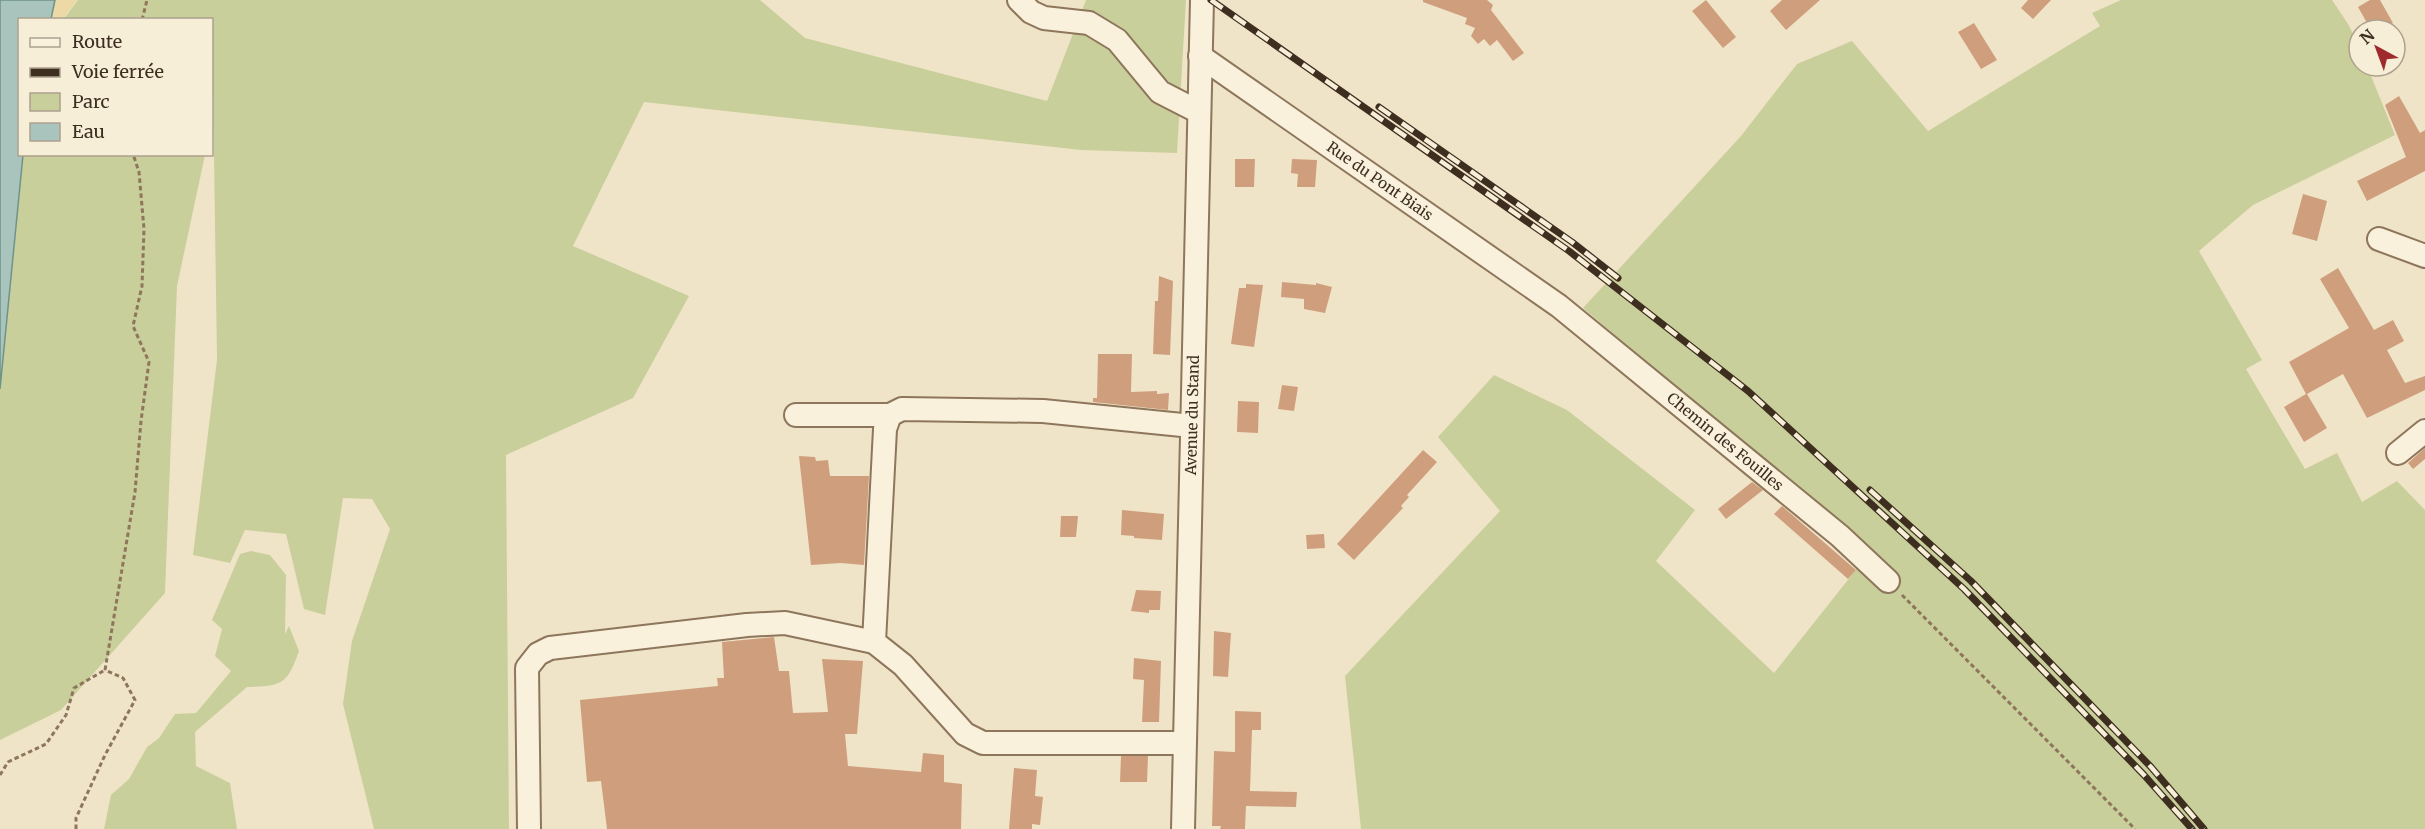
<svg xmlns="http://www.w3.org/2000/svg" width="2425" height="829" viewBox="0 0 2425 829" font-family="Merriweather,serif">
	<style>
		.green { fill: #c9cf9b }
		.sand { fill: #ecd9a5 }
		.water { fill: #a9c4bc; stroke: #6f938a; stroke-width: 1.5 }
		.building { fill: #cf9f7d }
		.lines { fill: none; stroke-linecap: round; stroke-linejoin: round }
		.minor-casing { stroke: #8d765c; stroke-width: 26 }
		.path { stroke: #8d765c; stroke-width: 3; stroke-dasharray: 4.5 3; stroke-linecap: butt }
		.minor { stroke: #faf1dc; stroke-width: 22 }
		.rail-casing { stroke: #3d2e20; stroke-width: 7 }
		.rail { stroke: #f7eed8; stroke-width: 4.5; stroke-dasharray: 14; stroke-linecap: butt }
		.labels { text-anchor: middle; stroke-width: 6; stroke-linejoin: round; paint-order: stroke }
		.street-label { font-size: 15px; fill: #3d2e20; stroke: #f7eed8 }
	</style>
	<rect width="100%" height="100%" fill="#f0e4c8"/>
	<path class="green" d="M78 0H760L805 38 1047 101 1086 0H1186L1177 153 1081 150 644 102 573 246 689 296 633 398 506 455 509 829H374L343 704 352 641 390 529 372 499 343 498 325 615 304 609 286 534 245 530 230 563 193 555 217 360 212 20H63Z
		M2121 0H2332C2348 24 2359 36 2359 66H2367L2395 135 2253 205 2199 251 2262 360 2246 369 2305 469 2337 453 2362 502 2397 481 2425 510V829H1361L1345 676 1500 511 1438 437 1494 375 1567 410 1695 510 1656 561 1774 673 1870 552 1583 308 1741 136 1797 64 1852 41 1928 131 2100 26 2092 13Z
		M23 155H205L177 286 165 593 61 710 0 740V389Z
		M251 551 270 555 286 575 285 634 289 626 299 651C287 685 282 686 247 687L195 732 196 766 230 783 237 829H104L111 795 129 779 147 747 159 738 175 714 196 713 231 671 215 656 222 629 212 620 240 554Z"/>
	<path class="sand" d="M55 0H77L63 19H51Z"/>
	<path class="water" d="M0 0H55L51 19 20 20V154L23 155 0 389Z"/>
	<path class="building" d="M1423 0H1487L1493 5 1491 10 1524 53 1513 61 1497 40 1490 46 1484 39 1478 44 1471 36 1475 28 1465 24 1467 18 1423 2Z
		M1706 0 1736 37 1723 48 1692 11Z
		M1782 0H1820L1786 30 1770 11Z
		M2028 0H2051L2033 19 2021 8Z
		M2370 0H2380L2393 23 2380 30H2371L2358 7Z
		M1974 23 1997 60 1981 69 1958 32Z
		M2399 96 2420 133 2425 130V171L2367 201 2357 181 2406 157 2385 105Z
		M1235 159H1255L1254 187H1235Z
		M1292 159 1317 160 1315 187H1297L1298 174 1291 173Z
		M2303 194 2327 201 2317 241 2292 234Z
		M2338 268 2374 330 2393 320 2404 341 2387 350 2405 383 2425 376V390L2367 418 2343 374 2307 394 2327 428 2304 442 2284 407 2306 394 2289 362 2349 328 2320 279Z
		M1159 276 1173 281 1170 355 1153 354 1155 301H1158Z
		M1282 282 1316 285V283L1332 287 1325 313 1304 309V299L1281 297Z
		M1246 284 1263 285 1254 347 1231 344 1239 288H1246Z
		M1098 354H1132L1131 392 1157 391V394L1169 393 1168 410 1093 402V398H1097Z
		M1282 385 1298 387 1294 411 1278 409Z
		M1238 401 1259 402 1258 433 1237 432Z
		M2425 448V459L2413 469 2408 463Z
		M1423 450 1437 462 1407 495 1409 497 1401 506 1403 508 1354 560 1337 544Z
		M799 456 815 457 816 461 828 460 830 476H869L864 565 841 563 811 565Z
		M1752 482 1763 490 1726 519 1718 509Z
		M1782 506 1856 570 1848 579 1774 514Z
		M1122 510 1164 514 1162 540 1134 538V536L1121 535Z
		M1061 516H1078L1076 537H1060Z
		M1324 534 1325 548 1307 549 1306 535Z
		M1136 590 1161 591 1160 610H1149V613L1131 611Z
		M1214 631 1231 633 1228 677 1213 676Z
		M774 637 779 671H789L793 713 828 712 822 659 863 661 857 734H845L848 766 921 772 923 753 944 755V782L962 784 961 829H607L601 781 587 782 580 700 718 686 717 678H724L722 642Z
		M1134 658 1161 661 1159 722H1142L1144 680 1133 679Z
		M1235 711 1261 712V730H1252L1250 791 1297 792 1296 807 1246 806 1245 829H1220L1221 826H1212L1214 751 1235 752Z
		M1121 756H1148L1147 782H1120Z
		M1014 768 1037 770 1035 796 1043 797 1040 825 1032 824V829H1009Z"/>
	<g class="lines">
		<defs>
			<g id="minor">
				<path d="M1019 0 1031 12 1044 18 1089 23 1117 40 1160 92 1199 112"/>
				<path id="s1" d="M1200 56 1559 306 1840 536 1888 581"/>
				<path d="M2379 239 2425 256"/>
				<path d="M796 415H890"/>
				<path d="M2398 453 2425 431"/>
				<path d="M1184 743H983L965 734 903 665 874 642 885 429 890 415 902 409 1043 411 1192 426"/>
				<path d="M529 829 527 668 538 654 550 648 747 625 785 623 874 642"/>
				<path id="s2" d="M1183 829 1202 0"/>
			</g>
		</defs>
		<use href="#minor" class="minor-casing"/>
		<path class="path" d="M142 20 147 0
			M1902 595 2135 829
			M105 670 135 492 141 421 149 362 133 326 142 286 144 229 139 172 133 154
			M0 775 8 762 46 744 66 715 74 688 105 670
			M76 829V818L105 755 135 700 123 678 105 670"/>
		<use href="#minor" class="minor"/>
		<defs>
			<path id="rail" d="M1211 0 1569 251 1748 391 1964 589 2144 775 2192 829
				M1379 107 1572 242 1618 278
				M1870 490 1971 581 2151 767 2204 829"/>
		</defs>
		<use href="#rail" class="rail-casing"/>
		<use href="#rail" class="rail"/>
	</g>
	<g class="labels">
		<g class="street-label">
			<text dy="5" stroke="none"><textPath href="#s1" startOffset="219">Rue du Pont Biais</textPath></text>
			<text dy="5" stroke="none"><textPath href="#s2" startOffset="414">Avenue du Stand</textPath></text>
			<text dy="5" stroke="none"><textPath href="#s1" startOffset="652">Chemin des Fouilles</textPath></text>
		</g>
	</g>
	<rect x="18" y="18" width="195" height="138" fill="#f7eed8" stroke="#ada18e" stroke-width="1.5"/>
	<rect x="30" y="38" width="30" height="9" fill="#faf1dc" stroke="#ada18e" stroke-width="1.5"/>
	<text x="72" y="48" font-size="18" fill="#3d2e20">Route</text>
	<rect x="30" y="68" width="30" height="9" fill="#3d2e20" stroke="#ada18e" stroke-width="1.5"/>
	<text x="72" y="78" font-size="18" fill="#3d2e20">Voie ferrée</text>
	<rect x="30" y="93" width="30" height="18" fill="#c9cf9b" stroke="#ada18e" stroke-width="1.5"/>
	<text x="72" y="108" font-size="18" fill="#3d2e20">Parc</text>
	<rect x="30" y="123" width="30" height="18" fill="#a9c4bc" stroke="#ada18e" stroke-width="1.5"/>
	<text x="72" y="138" font-size="18" fill="#3d2e20">Eau</text>
	<g transform="translate(2377 48) rotate(319)"><circle r="28" fill="#f7eed8" stroke="#ada18e" stroke-width="1.5"/>
	<path d="M0-4.5L10 22L0 15L-10 22Z" fill="#9e2a2b"/>
	<text y="-9" font-size="16" font-weight="bold" text-anchor="middle" fill="#3d2e20">N</text>
	</g>
</svg>
